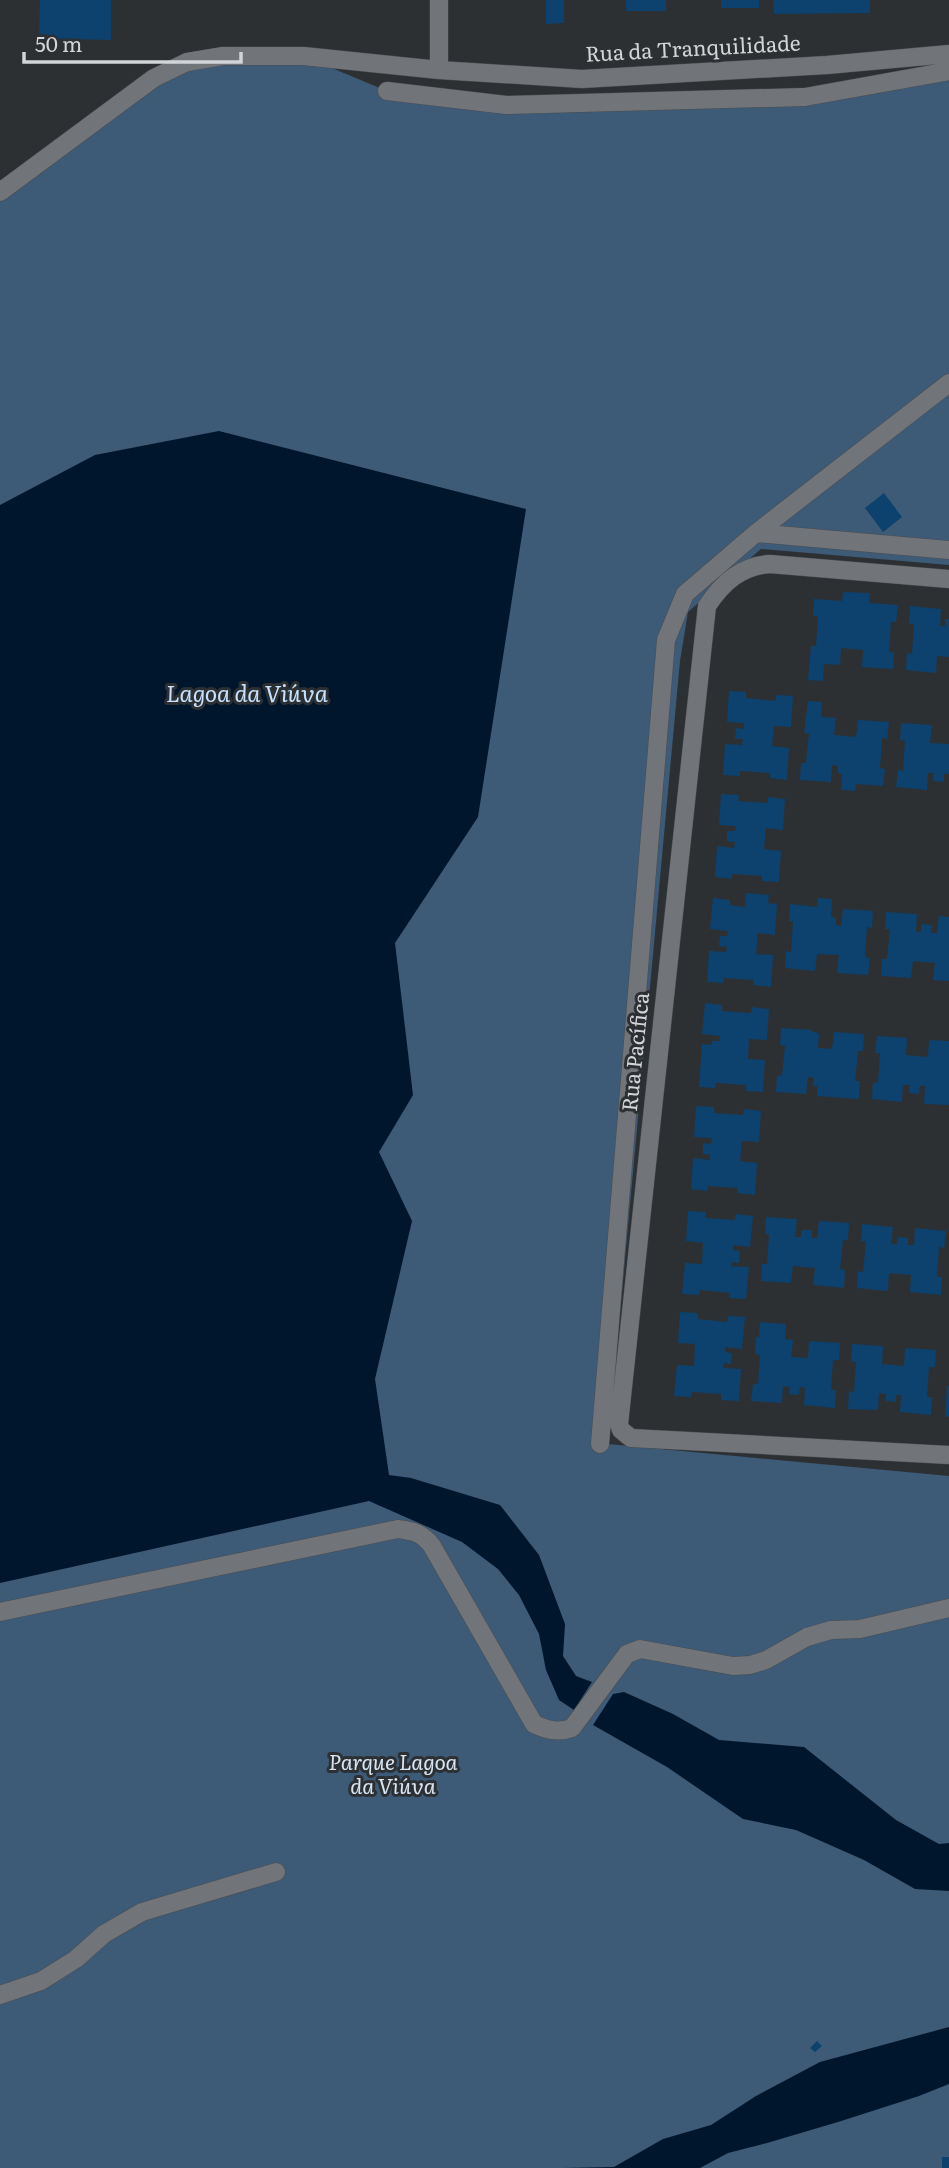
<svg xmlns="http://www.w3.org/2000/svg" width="949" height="2168" viewBox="0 0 949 2168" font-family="Literata,serif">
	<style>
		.green { fill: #3d5a77 }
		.water { fill: #00162c }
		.building { fill: #0d426e }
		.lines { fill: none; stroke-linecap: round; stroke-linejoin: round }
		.street-casing { stroke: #4a4d50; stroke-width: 19 }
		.street { stroke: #717579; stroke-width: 18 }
		.labels { text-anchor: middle; stroke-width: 6; stroke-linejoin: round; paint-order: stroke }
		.street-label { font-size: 21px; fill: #d2d4d7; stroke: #2c3033 }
		.park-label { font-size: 21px; font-style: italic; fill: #d7e5f3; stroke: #2c3033 }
		.water-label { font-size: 23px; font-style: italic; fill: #c5e1fd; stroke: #2c3033 }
	</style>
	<rect width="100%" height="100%" fill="#2c3033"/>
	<path class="green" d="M303 56 387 91 506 105 805 97 949 71V565L761 549 688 612 680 661 608 1444 949 1476V2168H0V192L187 62Z"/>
	<path class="water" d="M219 431 526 509 478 817 395 943 413 1095 379 1152 412 1221 375 1379 389 1475 411 1478 500 1505 539 1555 565 1624 563 1656 576 1676 592 1682 574 1710 559 1700 546 1670 539 1634 519 1595 498 1569 462 1542 369 1501 0 1583V505L95 455Z
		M624 1692 673 1714 719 1740 804 1747 896 1820 939 1844 949 1843V1891L915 1889 864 1860 796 1830 743 1819 667 1767 593 1725 613 1694Z
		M949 2027V2084L919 2096 838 2122 767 2143 728 2153 700 2168H563L614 2167 663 2139 711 2125 756 2096 820 2062Z"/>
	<path class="building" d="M40 0H111V40L39 38Z
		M546 0H564V23L546 24Z
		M626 0H666V11H626Z
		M721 0H759V8H721Z
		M773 0H870V13L774 14Z
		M884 493 902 517 883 532 865 508Z
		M843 592 870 593 869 603 898 605 896 622H891L889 652H894L893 669 862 667 863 650 841 648 840 665 824 664 823 681 808 680 811 646H816L818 616H813L814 599 842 601Z
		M910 606 941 609 940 626H945V619H949V657L937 656 936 673 906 670 907 653 912 654 914 624H909Z
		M729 691 746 692V698L776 701V695L793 696 791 727 774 726 772 746 789 748 787 780 770 778V773L740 771V776L723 775 725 744 742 745 743 739H735L736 728 744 729V723L727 722Z
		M808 701 822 702 821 717 836 718 834 735 856 737 858 720 889 722 887 739 882 738 880 768 885 769 883 786 856 784 855 791 841 790 842 774 838 773V766L832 765 831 782 800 780 801 763H806L809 733H804Z
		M901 723 932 725 930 743 949 744V774H944V782L933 781 934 773H928L927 790 896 787 898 770 903 771 905 741 900 740Z
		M721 794 739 795 738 801 768 803V797L785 799 783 830 766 828 764 849 781 851 779 882 762 881V876L732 874V879L715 877 717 846 734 848 735 842 727 841V831H735L736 826 719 825Z
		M746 893 769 895 768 903 777 904 775 935 758 933 756 954 773 955 771 987 753 985 754 980 724 978 723 983 707 982 709 951 726 952 727 947 719 946 720 936H727L728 931 710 929 713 898 730 900V905L745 907Z
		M818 898 832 899 831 917 836 918V925L841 926 843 909 873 911 872 928 867 927 865 957 870 958 868 975 837 973 839 955 817 954 815 971 785 968 786 951 791 952 793 922 789 921 790 904 817 907Z
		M886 912 917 914 916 931 921 932V924L932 925 931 933H937L939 916 949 917V981L933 980 935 963 913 961 911 978 881 976 882 959H887L890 929H885Z
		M705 1003 722 1005V1011L751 1013 752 1007 769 1009 767 1040 749 1039 748 1059 765 1060 763 1092 746 1091V1085L716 1083 715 1088 699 1087 702 1044 712 1045V1041H719L720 1036 702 1034Z
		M781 1028 812 1030V1032L819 1033 818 1048 832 1049 834 1032 864 1034 863 1051H858L855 1081H860L859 1099 817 1096V1086H813L814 1078 808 1077 806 1094 776 1092 777 1075 782 1076 785 1046 780 1045Z
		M877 1036 907 1038 906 1055 928 1057 929 1040 949 1041V1105L924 1104 925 1086H920L919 1094 909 1093 910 1085H903L902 1102 872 1099 873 1082 878 1083 880 1053H875Z
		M696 1106 714 1107V1113L743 1115 744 1109 761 1111 759 1142 742 1141 740 1161 757 1163 755 1195 737 1193 738 1188 708 1186 707 1191 691 1189 693 1158 710 1160V1154H703V1143L711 1144 712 1138 694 1137Z
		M688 1211 706 1212 705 1218 735 1220 736 1214 753 1216 750 1247 733 1245V1250L740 1251 739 1263 732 1262 731 1266 749 1267 746 1299 729 1298 730 1293 700 1290 699 1295 682 1294 685 1263 702 1264 703 1243 686 1241Z
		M766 1217 797 1219 795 1237H801V1230H812V1238H817L819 1221 849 1223 848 1240H843L840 1269 845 1270 844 1288 813 1285 815 1268 793 1266 791 1283 761 1281 762 1264H767L769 1234H765Z
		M862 1224 893 1227 891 1244H897L898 1237 908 1238V1245H914L915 1228 946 1231 944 1248 939 1247 937 1277H942L941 1295 910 1292 911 1275 889 1273 888 1291 857 1288 858 1271 863 1272 866 1241H861Z
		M680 1312 698 1313V1319L727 1322 728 1316 745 1317 742 1349 725 1347V1352L732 1353 731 1364 724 1363 723 1368 741 1369 739 1401 721 1400V1394L692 1392 691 1397 674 1396 677 1365 694 1366 695 1344 678 1343Z
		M760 1322 786 1324 785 1339 793 1340 791 1357 808 1358 809 1341 840 1343 839 1360H833L831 1390H836L835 1408 804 1405 805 1388 800 1387 799 1395 789 1394 790 1387 783 1386 782 1403 751 1401 753 1384H758L760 1355 755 1354 756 1337H759Z
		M852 1344 883 1346 882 1364 904 1366 905 1348 936 1350 935 1367H929L927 1397H932L931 1415 900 1412 901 1395H896V1402L886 1401V1394L879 1393 878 1410 848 1409 849 1391 854 1392 856 1362 851 1361Z
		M947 1386H949V1417L945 1416Z
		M817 2041 822 2046 815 2052 810 2048Z
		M942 2157H949V2168H942Z"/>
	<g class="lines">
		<defs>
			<path id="street" d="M439 70V0
				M387 91 506 105 805 97 949 71
				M0 192 154 78 187 62 223 56H303L439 70 582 79 827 65 949 54
				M756 533 949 550
				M949 579 770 564C741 566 723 582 707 606L619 1424 621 1430 631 1438 949 1455
				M600 1444 666 640 685 594 756 533 949 383
				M0 1612 398 1529C414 1531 422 1533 432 1546L534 1724C547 1730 558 1733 572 1728L627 1654 640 1649 733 1666 750 1665 766 1660 807 1637 831 1630 860 1629 949 1608
				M0 1995 41 1981 76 1959 104 1934 142 1912 276 1872"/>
		</defs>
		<use href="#street" class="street-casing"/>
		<use href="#street" class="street"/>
	</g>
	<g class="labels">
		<g class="street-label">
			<text transform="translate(693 49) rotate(-3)" y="7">Rua da Tranquilidade</text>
			<text transform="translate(636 1052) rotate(-84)" y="7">Rua Pacífica</text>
		</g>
		<g class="park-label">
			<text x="393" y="1770">Parque Lagoa<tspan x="393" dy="24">da Viúva</tspan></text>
		</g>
		<g class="water-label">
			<text x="247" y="702">Lagoa da Viúva</text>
		</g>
	</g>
	<path d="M24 52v10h217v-10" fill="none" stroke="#d2d4d7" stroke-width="3.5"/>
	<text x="35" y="52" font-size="21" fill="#d2d4d7" stroke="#2c3033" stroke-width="5" paint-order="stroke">50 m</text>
</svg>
